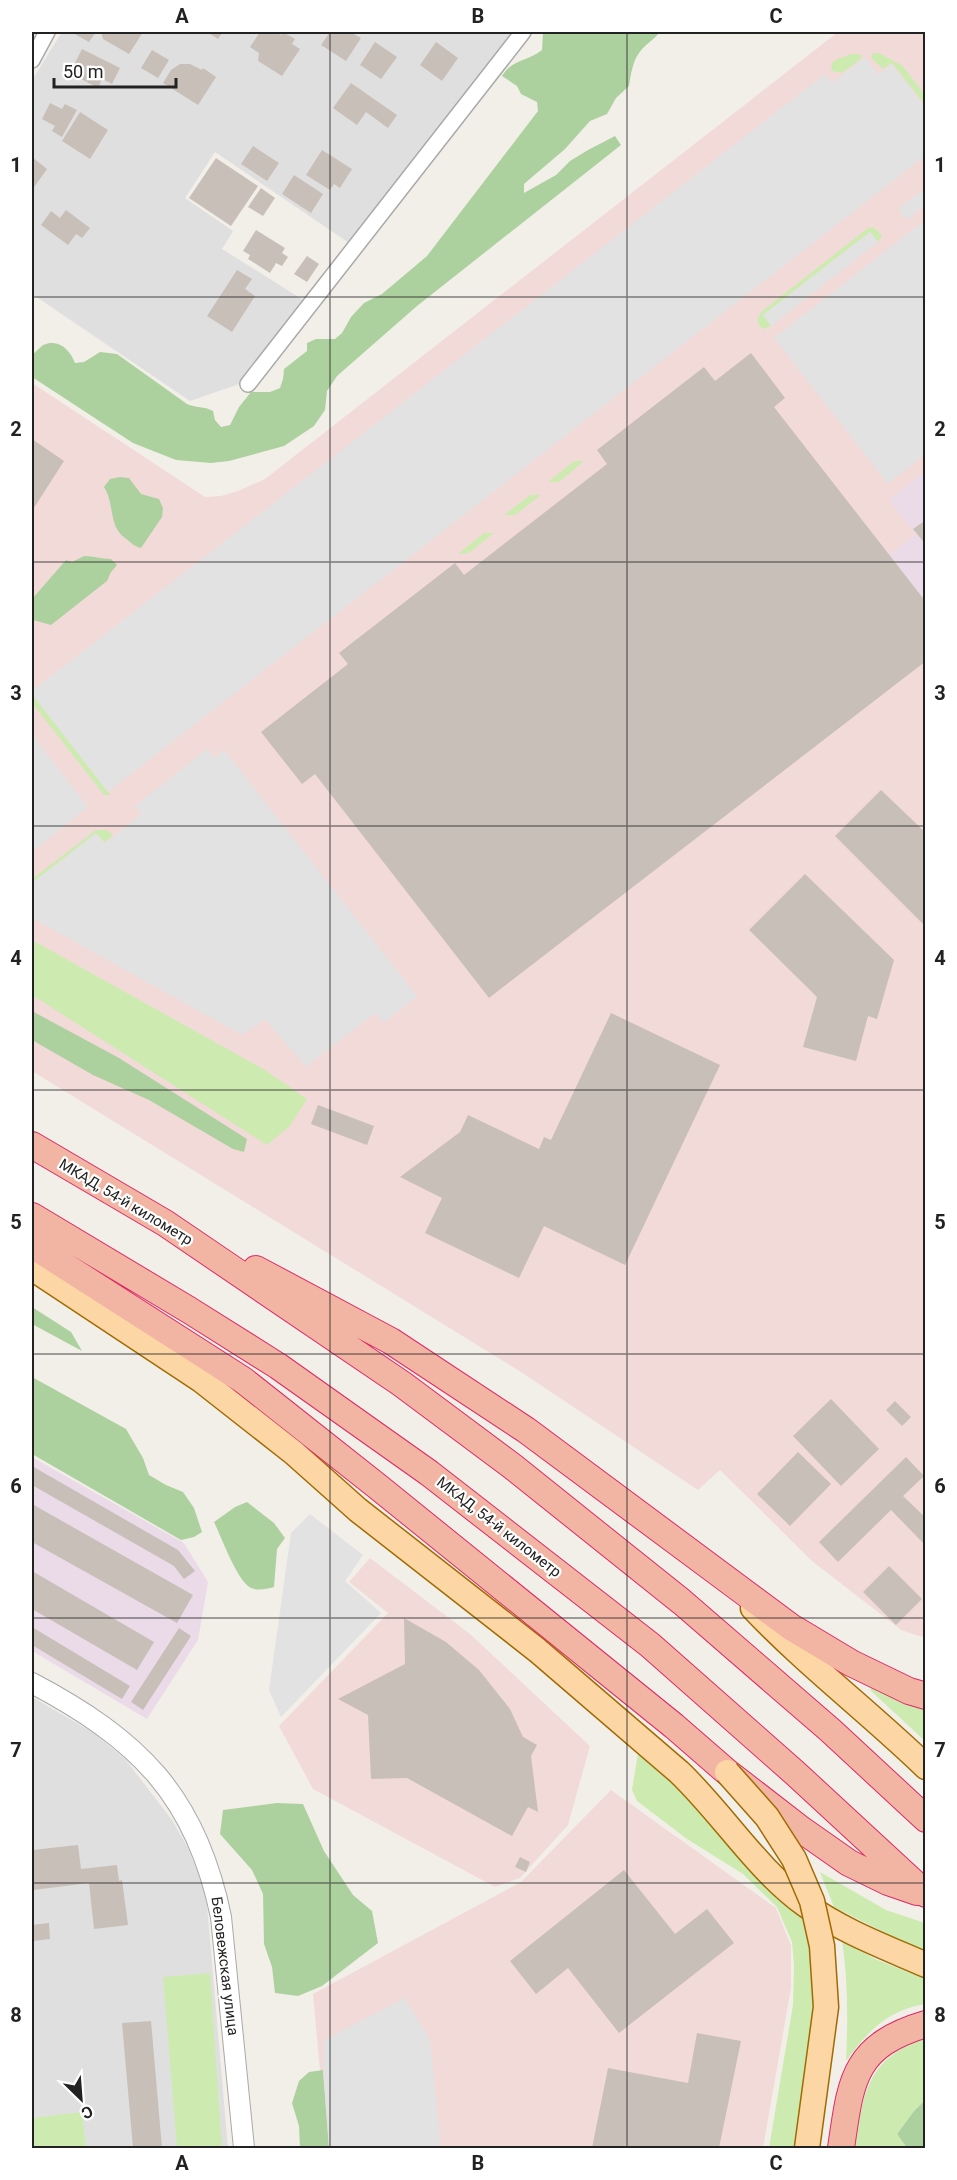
<svg xmlns="http://www.w3.org/2000/svg" width="957" height="2180" viewBox="0 0 957 2180" font-family="Roboto,sans-serif">
	<style>
		.residential { fill: #e0dfdf }
		.commercial { fill: #f2dad9 }
		.industrial { fill: #ebdbe8 }
		.grass { fill: #cdebb0 }
		.forest { fill: #add19e }
		.parking { fill: #e2e2e2 }
		.building { fill: #c7bfb8 }
		.lines { fill: none; stroke-linecap: round; stroke-linejoin: round }
		.minor-casing { stroke: #a9a9a9; stroke-width: 18 }
		.tertiary-casing { stroke: #a9a9a9; stroke-width: 22 }
		.primary-casing { stroke: #a06b00; stroke-width: 27 }
		.trunk-casing { stroke: #dc2a67; stroke-width: 28 }
		.minor { stroke: #fff; stroke-width: 15 }
		.tertiary { stroke: #fff; stroke-width: 20 }
		.primary { stroke: #fcd6a4; stroke-width: 24 }
		.trunk { stroke: #f2b4a3; stroke-width: 26 }
		.primary-bridge-casing { stroke: #a06b00; stroke-width: 27; stroke-linecap: butt }
		.primary-bridge { stroke: #fcd6a4; stroke-width: 24 }
		.grid { fill: none; stroke: #222; stroke-width: 1.5; stroke-opacity: 0.55 }
		.labels { text-anchor: middle; stroke-width: 4.5; stroke-linejoin: round; paint-order: stroke }
		.street-label { font-size: 15px; fill: #222; stroke: #fff }
		.neatline { fill: none; stroke: #222; stroke-width: 2 }
		.grid-label { font-size: 20px; text-anchor: middle; font-weight: bold; fill: #222 }
	</style>
	<rect width="100%" height="100%" fill="#f2efe9"/>
	<path class="residential" d="M62 32H515L349 243 215 152 185 198 233 231 222 249 308 303 245 382 190 401 32 294V80Z
		M32 1697 94 1733 125 1759 172 1820 188 1848 206 1894 228 2148H32Z"/>
	<path class="commercial" d="M838 32H925V1638L901 1630 812 1561 720 1470 698 1490 521 1372 32 1071V383L205 497 221 496 238 491 265 479Z
		M370 1558 470 1634 590 1746 568 1825 520 1878 495 1887 313 1789 279 1726 388 1613 349 1582Z
		M611 1790 776 1908 791 1946V1988L763 2148H327L313 1994 521 1882Z"/>
	<path class="industrial" d="M925 471V602L889 555 916 534 889 500Z
		M32 1457 184 1543 208 1582 198 1640 147 1719 32 1651Z"/>
	<path class="grass" d="M873 53H879L903 66 925 95V105L892 63 883 69 871 58Z
		M851 54H861L862 58 842 73 832 71 831 64 835 60Z
		M873 227 882 235 878 242 870 232 763 315 771 326 764 329 760 327 757 320 761 312 868 228Z
		M574 461H584L559 482H548Z
		M530 495H541L515 515H504Z
		M484 533H494L469 553 458 554Z
		M32 694 108 792 111 795H104L32 703Z
		M96 830H107L113 835 104 843 96 834 32 883V879Z
		M32 940 265 1070 307 1099 290 1126 267 1145 32 995Z
		M872 1683 925 1707V1741L870 1690Z
		M638 1753 678 1788 802 1916C835 1973 808 2085 799 2148H769L793 2005 794 1965 792 1942 777 1907 743 1874 687 1839 637 1801 632 1790Z
		M820 1872 886 1910 922 1922 925 1926V1953L834 1907Z
		M842 1940 875 1959 926 1979 925 2004C888 2010 868 2031 846 2061 848 2020 848 1981 842 1940Z
		M210 1973 222 2148H177L163 1977Z
		M925 2039V2100L914 2111 897 2134 907 2148H855C862 2096 868 2056 925 2039Z
		M82 2112 86 2148H34L32 2118Z"/>
	<path class="forest" d="M543 32H660C654 40 644 45 639 53 632 63 631 75 629 86L616 98 607 114 590 121 565 149 524 184V193L556 175 570 161 588 150 615 136 621 145 417 306 337 376 327 391 325 410 314 426 284 446 229 461 211 463 176 460 133 443 32 377V355C36 352 39 348 43 345 59 338 70 350 75 363L84 362 100 352 117 354 187 404C196 408 204 406 213 411L215 420 221 427 230 425 239 407 251 392H270L280 388 283 379 284 369 307 351V343L316 339H335L342 333 351 317 364 303 382 294 427 256 538 111 537 102 521 94 517 86 502 76C512 59 527 62 542 50Z
		M120 477 129 478 141 494 159 499 163 508 162 517 141 548C133 546 132 543 125 538 108 526 115 504 104 487L110 479Z
		M84 556C94 556 101 559 111 559L117 565 111 572 107 581 51 625 33 620 32 599 66 560 72 562Z
		M32 1011 119 1058 247 1139 244 1152 233 1149 149 1100 93 1075 32 1040Z
		M32 1307 71 1332 82 1351 32 1324Z
		M32 1377 126 1429 143 1458 149 1475 166 1485 183 1492 194 1508 202 1532 194 1537 181 1540 32 1454Z
		M247 1502 274 1523 285 1538 277 1549 274 1587C266 1589 259 1591 251 1588 237 1581 221 1536 214 1522L235 1507Z
		M277 1803 303 1804 324 1851 353 1895 372 1911 378 1943 322 1986 298 1996 275 1993 272 1967 264 1944 263 1894 252 1870 220 1834 223 1810Z
		M323 2070 329 2148H300L299 2126 292 2103 299 2081 309 2072Z
		M925 2100V2148H907L897 2134 914 2111Z"/>
	<path class="parking" d="M865 57 878 74 892 64 925 107V156L108 792 32 694V691L825 74 832 83Z
		M925 188V205L907 220 898 209Z
		M925 220V454L888 484 774 338Z
		M870 232 878 242 771 326 763 315Z
		M32 735 88 807 32 852Z
		M207 749 214 758 224 750 417 996 384 1023 375 1013 306 1067 265 1019 242 1035 32 918V883L96 833 105 843 141 814 135 806Z
		M310 1514 363 1555 345 1581 381 1613 281 1717 269 1690 291 1533Z
		M405 1998 430 2040 441 2148H329L323 2070 324 2040Z"/>
	<path class="building" d="M71 32H96L89 42Z
		M101 32H143L129 54 103 39Z
		M207 32H223L218 39Z
		M260 32H275L281 35 283 32 295 39 292 44 300 49 282 76 258 61 259 53 250 47Z
		M330 32H350L361 38 346 61 321 45Z
		M375 42 397 57 381 79 360 65Z
		M436 42 458 58 442 81 420 65Z
		M82 49 120 68 112 84 102 79 98 88 70 73Z
		M152 50 169 60 158 78 141 68Z
		M180 64H190L202 70 203 68 216 77 198 105 163 83 171 70Z
		M351 83 397 115 388 128 366 112 357 125 333 108Z
		M50 103 62 109 65 104 77 110 62 137 52 131 55 126 42 119Z
		M80 112 108 130 90 159 62 141Z
		M253 146 279 163 267 181 241 164Z
		M322 150 352 169 340 188 334 184 330 190 306 175Z
		M32 157 47 169 32 190Z
		M216 158 258 186 231 226 189 198Z
		M294 175 323 194 311 213 282 194Z
		M261 188 275 198 263 216 248 207Z
		M66 210 90 228 82 238 76 234 68 245 41 225 51 211 60 218Z
		M256 230 285 248 282 253 288 257 282 266 276 263 270 273 248 259 250 255 243 251Z
		M307 256 319 264 307 282 294 274Z
		M237 270 252 279 245 289 255 296 232 332 207 316Z
		M751 353 785 398 774 407 926 602V661L489 998 315 774 302 784 261 732 348 664 339 653 455 563 464 575 607 464 597 450 704 367 715 381Z
		M32 439 64 461 32 511Z
		M926 520V545L913 529Z
		M881 790 926 833V927L835 836Z
		M805 874 894 960 877 1019 868 1016 856 1061 803 1047 817 997 749 930Z
		M611 1013 720 1065 625 1265 544 1226 519 1278 425 1233 442 1198 400 1177 460 1132 468 1115 539 1149 544 1137 551 1140Z
		M318 1105 374 1126 367 1145 311 1124Z
		M831 1399 879 1449 841 1486 793 1436Z
		M895 1401 911 1417 902 1426 886 1410Z
		M798 1452 831 1484 790 1526 757 1494Z
		M906 1457 924 1476 903 1496 926 1518V1546L891 1510 838 1562 819 1542Z
		M32 1466 178 1550 195 1571 184 1579 174 1566 32 1485Z
		M32 1504 193 1595 177 1623 32 1542Z
		M889 1566 922 1599 896 1625 863 1592Z
		M32 1571 154 1642 137 1670 32 1609Z
		M404 1618 446 1642 479 1670 510 1709 523 1737 537 1745 531 1756 538 1812 528 1807 512 1836 407 1778 371 1779 368 1715 338 1699 405 1664Z
		M32 1627 130 1686 122 1699 32 1645Z
		M179 1628 191 1636 143 1710 131 1702Z
		M78 1845 81 1869 117 1865 119 1881 122 1880 128 1925 94 1929 89 1883 33 1890 32 1850Z
		M520 1857 530 1862 526 1872 515 1867Z
		M624 1870 675 1934 707 1909 734 1943 619 2033 568 1968 536 1994 510 1961Z
		M49 1923 50 1939 33 1941 32 1925Z
		M151 2021 162 2148H133L122 2023Z
		M697 2033 741 2041 719 2148H592L608 2068 688 2083Z"/>
	<g class="lines">
		<defs>
			<path id="minor" d="M32 60 47 32
				M248 384 523 32"/>
			<path id="tertiary" d="M32 1683C138 1739 196 1795 221 1917L244 2148"/>
			<path id="primary" d="M32 1268 201 1380 294 1453 358 1510 537 1650 679 1772C723 1814 757 1870 806 1905 842 1931 885 1947 926 1965
				M753 1608C807 1665 869 1712 926 1767"/>
			<path id="trunk" d="M32 1145 165 1223 402 1384 512 1466 682 1602 830 1730 926 1819
				M32 1216 189 1310 278 1366 429 1473 650 1645 795 1773 926 1894
				M32 1245 243 1380 377 1486 674 1726 727 1772 802 1830 849 1863 888 1882 917 1892
				M256 1269 391 1341 526 1430 791 1627 851 1663 909 1691 926 1696
				M841 2148C851 2081 852 2046 926 2024"/>
		</defs>
		<use href="#minor" class="minor-casing"/>
		<use href="#tertiary" class="tertiary-casing"/>
		<use href="#primary" class="primary-casing"/>
		<use href="#trunk" class="trunk-casing"/>
		<use href="#minor" class="minor"/>
		<use href="#tertiary" class="tertiary"/>
		<use href="#primary" class="primary"/>
		<use href="#trunk" class="trunk"/>
		<defs>
			<path id="primary-bridge" d="M727 1772 767 1817 794 1859 812 1901 822 1946 826 2007 807 2148"/>
		</defs>
		<use href="#primary-bridge" class="primary-bridge-casing"/>
		<use href="#primary-bridge" class="primary-bridge"/>
	</g>
	<path class="grid" d="M330 32V2148M627 32V2148M32 297H926M32 562H926M32 826H926M32 1090H926M32 1354H926M32 1618H926M32 1883H926"/>
	<g class="labels">
		<g class="street-label">
			<text transform="translate(126 1202) rotate(31)" y="5">МКАД, 54-й километр</text>
			<text transform="translate(499 1527) rotate(38)" y="5">МКАД, 54-й километр</text>
			<text transform="translate(225 1966) rotate(83)" y="5">Беловежская улица</text>
		</g>
	</g>
	<rect width="957" height="2180" fill="none" stroke="#ffffff" stroke-width="66"/>
	<g transform="translate(81 2099) rotate(155)" stroke="#ffffff" stroke-width="4.5" paint-order="stroke">
	<path d="M0-4.5L10 22L0 15L-10 22Z" fill="#222222"/>
	<text y="-9" font-size="16" font-weight="bold" text-anchor="middle" fill="#222222">С</text>
	</g>
	<path d="M54 78v9h122v-9" fill="none" stroke="#222222" stroke-width="3"/>
	<text x="63" y="78" font-size="18" fill="#222222" stroke="#ffffff" stroke-width="4.5" paint-order="stroke">50 m</text>
	<rect x="33" y="33" width="891" height="2114" class="neatline"/>
	<g class="grid-label">
		<text x="182" y="23">A</text>
		<text x="478" y="23">B</text>
		<text x="776" y="23">C</text>
		<text x="16" y="172">1</text>
		<text x="940" y="172">1</text>
		<text x="16" y="436">2</text>
		<text x="940" y="436">2</text>
		<text x="16" y="700">3</text>
		<text x="940" y="700">3</text>
		<text x="16" y="965">4</text>
		<text x="940" y="965">4</text>
		<text x="16" y="1229">5</text>
		<text x="940" y="1229">5</text>
		<text x="16" y="1493">6</text>
		<text x="940" y="1493">6</text>
		<text x="16" y="1757">7</text>
		<text x="940" y="1757">7</text>
		<text x="16" y="2022">8</text>
		<text x="940" y="2022">8</text>
		<text x="182" y="2170">A</text>
		<text x="478" y="2170">B</text>
		<text x="776" y="2170">C</text>
	</g>
</svg>
